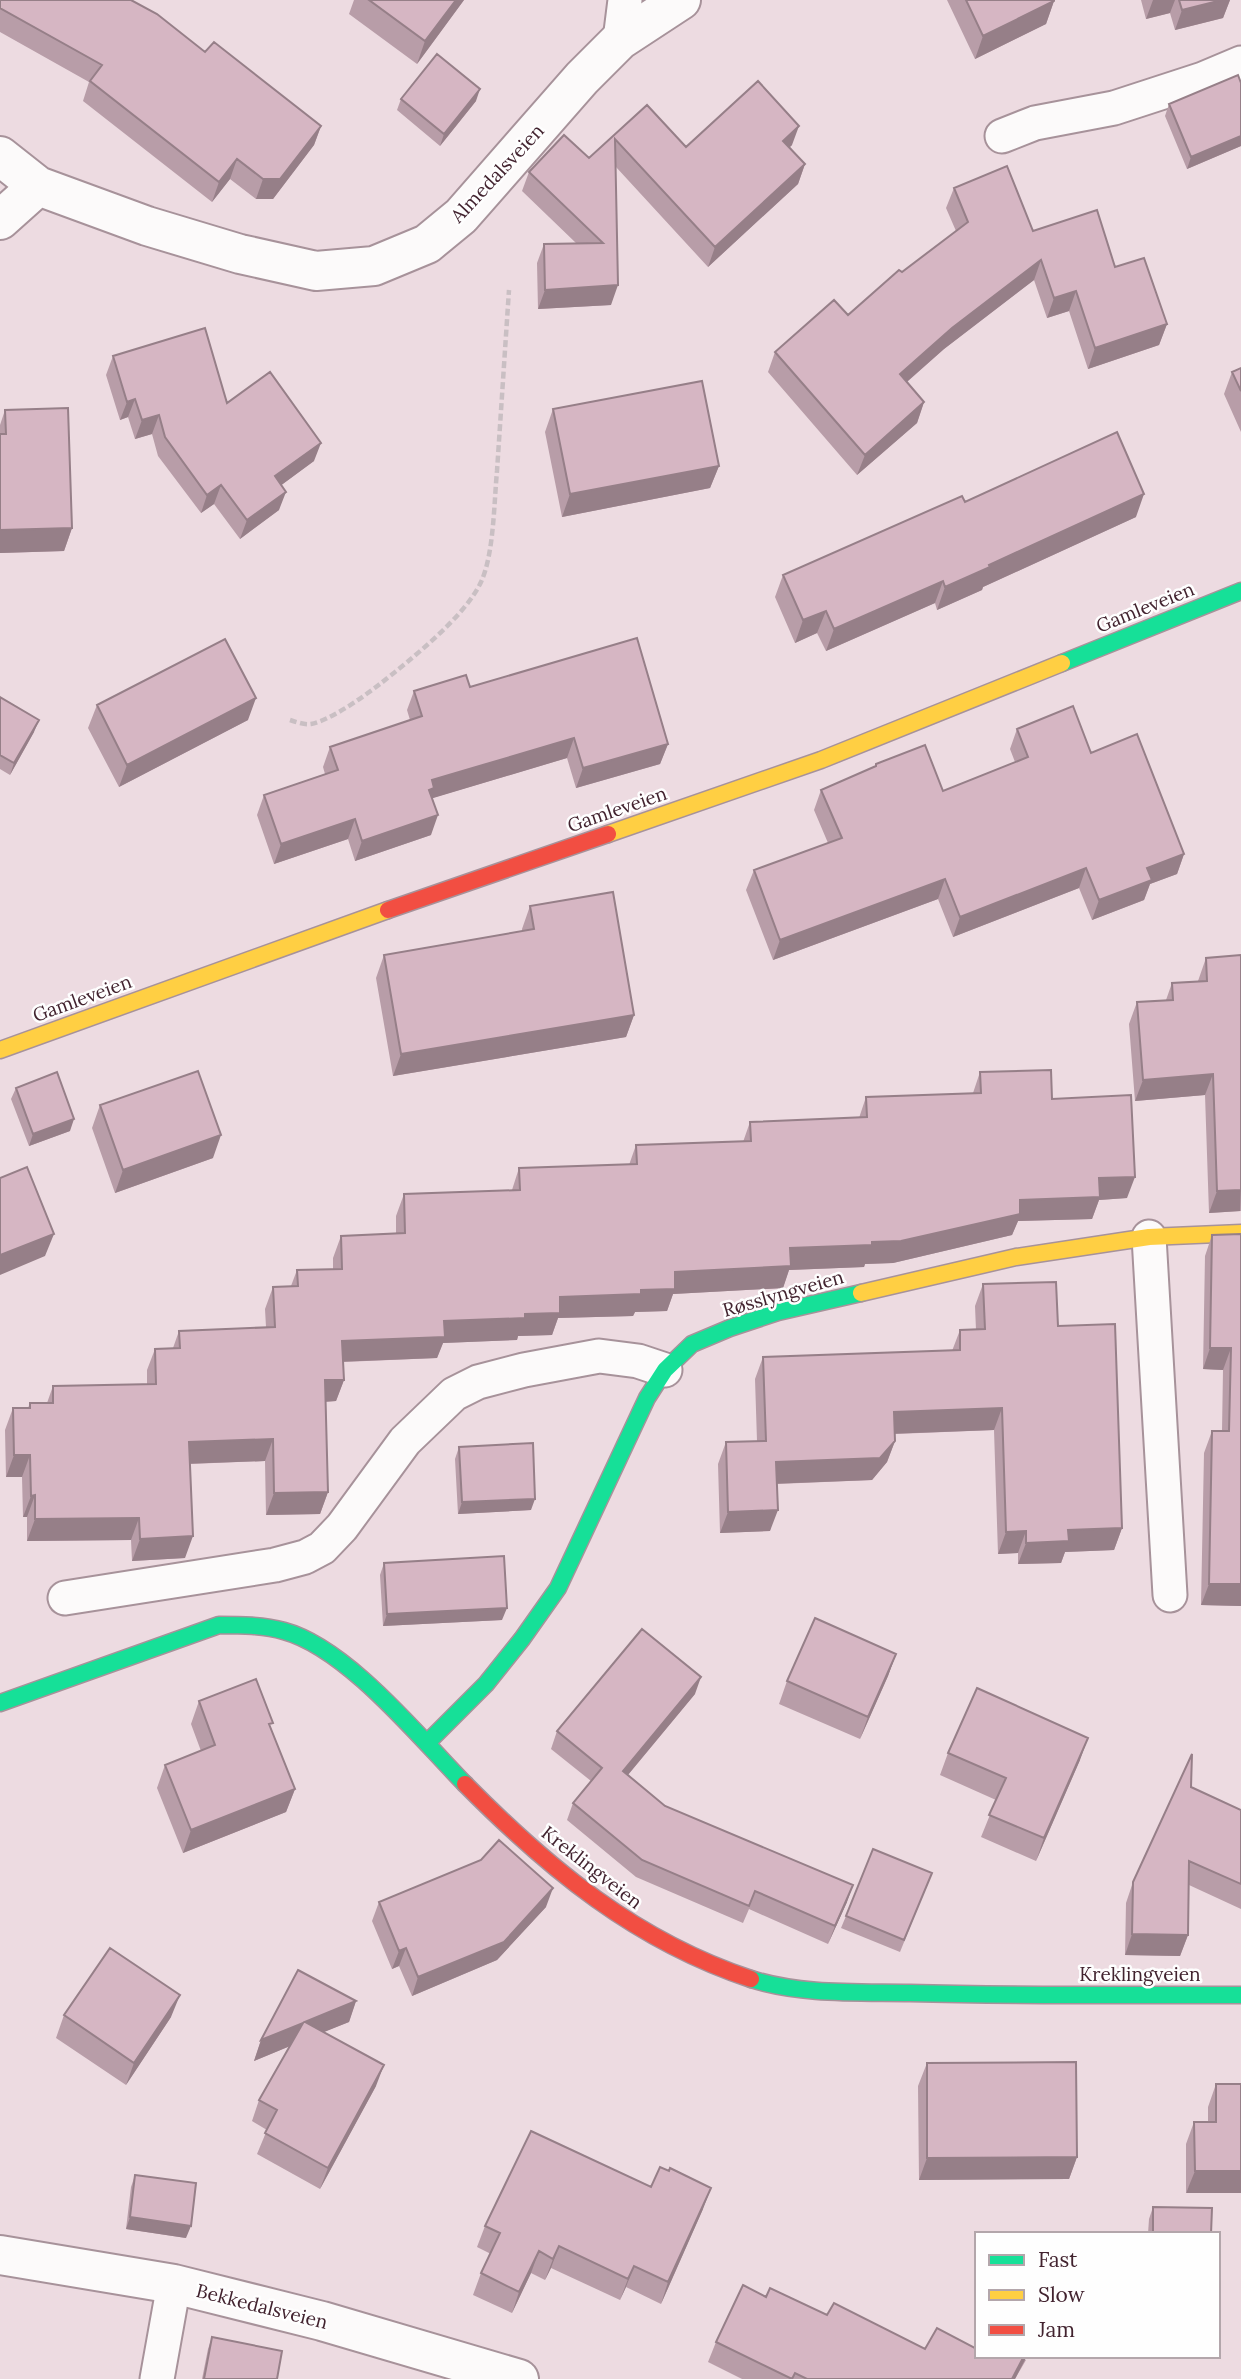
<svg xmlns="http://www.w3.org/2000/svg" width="1241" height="2379" viewBox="0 0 1241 2379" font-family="Lora,serif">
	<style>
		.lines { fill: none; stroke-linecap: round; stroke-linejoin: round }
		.lane-casing { stroke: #a7929a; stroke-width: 37 }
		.street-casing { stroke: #a7929a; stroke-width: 42 }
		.fast-casing { stroke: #a7929a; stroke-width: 19 }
		.slow-casing { stroke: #a7929a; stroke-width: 19 }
		.jam-casing { stroke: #a7929a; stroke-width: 19 }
		.path { stroke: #c9bfc3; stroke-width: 4.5; stroke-dasharray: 7 3.5; stroke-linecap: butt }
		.lane { stroke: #fcfafa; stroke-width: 33 }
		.street { stroke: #fcfafa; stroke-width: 38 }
		.fast { stroke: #16e098; stroke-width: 16 }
		.slow { stroke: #ffcf43; stroke-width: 16 }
		.jam { stroke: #f24e42; stroke-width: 16 }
		.wall { fill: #b89da8 }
		.shaded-wall { fill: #967f88 }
		.building { fill: #d6b6c3; stroke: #967f88; stroke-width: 2 }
		.labels { text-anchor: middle; stroke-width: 5; stroke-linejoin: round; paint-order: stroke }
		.street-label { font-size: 19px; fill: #42232f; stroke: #fefefe }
	</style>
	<rect width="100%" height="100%" fill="#eddbe1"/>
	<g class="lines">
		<defs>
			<path id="lane" d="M620 40 625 0
				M1002 136 1035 123 1114 108 1203 79 1241 63
				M1149 1237 1170 1595
				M65 1598 275 1565 305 1557 322 1548 342 1527 405 1441 454 1394 478 1382 524 1370 599 1356 638 1361 665 1370
				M157 2379 174 2284"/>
			<path id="street" d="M0 156 38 186 147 226 240 254 316 271 374 266 427 244 461 216 582 78 620 40 681 0
				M0 220 38 186
				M0 2255 174 2284 322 2321 519 2379"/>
			<path id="fast" d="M1062 663 1241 591
				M0 1703 219 1625C241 1625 263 1625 284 1631 347 1648 419 1737 465 1784
				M427 1743 486 1684 522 1639 558 1588 647 1398 665 1370 692 1344 730 1328 778 1312 861 1293
				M751 1979C801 1995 858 1992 910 1993 1020 1996 1131 1995 1241 1995"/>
			<path id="slow" d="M608 834 821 760 1062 663
				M0 1050 388 910
				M861 1293 1016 1257 1149 1237 1241 1233"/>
			<path id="jam" d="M388 910 608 834
				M465 1784C549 1869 636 1941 751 1979"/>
		</defs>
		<use href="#lane" class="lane-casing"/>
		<use href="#street" class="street-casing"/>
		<use href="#fast" class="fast-casing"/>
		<use href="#slow" class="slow-casing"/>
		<use href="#jam" class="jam-casing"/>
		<path class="path" d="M290 720C296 722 305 725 311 724 331 720 363 697 380 684 410 660 465 617 481 582 494 554 494 502 497 471 501 411 505 350 509 290"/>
		<use href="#lane" class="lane"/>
		<use href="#street" class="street"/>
		<use href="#fast" class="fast"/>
		<use href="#slow" class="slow"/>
		<use href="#jam" class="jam"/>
	</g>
	<path class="wall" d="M0 0 205 52 321 126 314 145 273 199H256L230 179 212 202 83 101 89 82 0 32Z
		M354 0H464L417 64 349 14Z
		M947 0H1054V1L1046 24 975 59Z
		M1141 0H1230L1223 18 1175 30 1170 13 1146 19Z
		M1241 83V146L1187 169 1165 116 1169 104Z
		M401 99 476 101 440 146 397 110Z
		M647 105 686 147 792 145 790 147 805 164 798 184 708 267 616 167 611 305 538 309 537 263 544 244 576 243 522 191 529 172 589 158Z
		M954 188 1033 231 1115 267 1167 324 1159 345 1088 369 1069 311 1047 318 1034 280 944 349 907 382 924 402 917 423 857 475 768 372 775 352 848 315 956 231 946 208Z
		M113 356 227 403 314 461 281 485 279 510 240 539 214 504 201 513 158 456 152 434 135 439 128 417 120 420 106 375Z
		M1241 368V432L1224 394 1232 372Z
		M553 409 719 466 710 488 562 517 545 432Z
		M5 410 72 528 64 551 0 553V425Z
		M965 502 1136 517 983 587 982 590 937 610 935 603 826 651 817 633 795 643 775 597 783 575Z
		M470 687 668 744 660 764 576 788 567 758 432 798 431 835 355 861 348 839 274 864 257 815 264 795 325 774 323 767 330 747 410 720 407 710 414 691Z
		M0 697 34 732 10 775 0 769Z
		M97 705 248 720 119 787 88 728Z
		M1017 729 1091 753 1184 854 1177 874 1150 884 1144 900 1092 920 1079 888 953 937 938 899 773 960 746 890 754 870 828 843 814 810 821 790 875 767 876 764 943 791 1015 762 1010 749Z
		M530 906 634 1015 626 1037 393 1076 376 978 384 955 522 931V929Z
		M1241 955V1211L1209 1213 1205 1095 1135 1101 1129 1024 1137 1002 1166 1000 1172 983 1198 981 1206 958Z
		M980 1072 1052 1099 1127 1198 1099 1200 1092 1219 1018 1221 1012 1235 893 1263 865 1264 864 1267 789 1270 783 1288 673 1294 667 1311 635 1312 633 1316 558 1318 552 1335 518 1336 517 1340 443 1343 437 1358 343 1362 344 1380 336 1401 326 1402 328 1492 320 1514 266 1515 265 1461 190 1464 185 1558 132 1561 131 1540 27 1541V1517H23L22 1477H6L5 1430 13 1408H28L30 1403H47L53 1386 147 1384V1370L155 1349 173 1348 179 1331 266 1327 265 1309 273 1287 291 1286 297 1270 333 1269V1258L341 1236 396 1233V1216L404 1194 512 1190 519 1168 629 1165 636 1145 743 1142 750 1122 859 1118 866 1097 973 1093Z
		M16 1088 70 1131 29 1146 11 1099Z
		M100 1105 213 1158 115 1193 92 1128Z
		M1241 1234V1606L1201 1605 1204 1453 1212 1431H1222L1223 1370 1203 1369 1205 1256 1212 1235Z
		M983 1284 1058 1326 1122 1528 1114 1550 1065 1552 1061 1563 1018 1564V1553L998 1554 994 1430 895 1434V1441L887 1462 872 1480 777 1484 770 1531 720 1533 718 1464 726 1442 757 1441 755 1379 763 1357 952 1351 960 1330H976L975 1306Z
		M459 1447 531 1510 458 1514 455 1459Z
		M384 1563 502 1620 383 1626 380 1575Z
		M896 1654 888 1676 860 1739 779 1704 787 1681Z
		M695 1694 628 1775 665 1806 847 1902 828 1944 749 1909 743 1923 636 1877 567 1820 573 1803 591 1781 551 1749 557 1731Z
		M199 1701 271 1729 295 1789 286 1812 183 1853 157 1788 165 1765 201 1751 191 1724Z
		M948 1753 1080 1760 1036 1861 981 1837 996 1800 940 1775Z
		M1191 1787 1241 1810V1909L1189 1885 1188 1935 1180 1956 1125 1955 1126 1903 1133 1882Z
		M932 1873 900 1952 841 1928 846 1916Z
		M379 1902 546 1907 497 1960 412 1996 399 1966 392 1969 372 1921Z
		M356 2001 349 2022 323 2032 376 2086 320 2189 257 2154 267 2130 252 2121 259 2100 290 2046 254 2061 261 2040Z
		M64 2015 171 2017 126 2085 56 2038Z
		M927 2063 1077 2157 1069 2179 919 2180 918 2086Z
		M1216 2084H1241L1186 2193V2144L1194 2122H1208V2107Z
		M135 2175 186 2238 126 2229 131 2187Z
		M651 2187 703 2209 661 2304 626 2287 620 2300 551 2268 545 2280 531 2273 512 2313 473 2295 481 2273 491 2254 477 2247 485 2226Z
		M1153 2207 1211 2234H1148L1149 2219Z
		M766 2297 827 2315 925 2349 976 2350 1026 2360 1015 2379H742L708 2362 716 2342Z
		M212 2337 277 2379H202L208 2349Z"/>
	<path class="shaded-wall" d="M456 0H464L417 64 425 41Z
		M1153 0H1175L1170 13 1146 19Z
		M1220 0H1230L1223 18 1175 30 1182 10Z
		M1054 1 1046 24 975 59 983 36Z
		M480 89 476 101 440 146 444 134Z
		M321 126 314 145 273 199H256L263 179Z
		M799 126 792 145 776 160 783 141Z
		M1241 136V146L1187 169 1191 157Z
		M237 159 230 179 212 202 219 182Z
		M805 164 798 184 708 267 715 247Z
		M1041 260 1034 280 944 349 893 394 900 374 952 328Z
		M618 285 611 305 538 309 545 290Z
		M1076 291 1069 311 1047 318 1054 298Z
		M1167 324 1159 345 1088 369 1095 348Z
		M135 399 128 417 120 420 127 402Z
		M924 402 917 423 857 475 865 455Z
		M159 415 152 434 135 439 142 420Z
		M321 443 314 461 268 495 275 476Z
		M719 466 710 488 562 517 570 494Z
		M221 485 214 504 201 513 207 495Z
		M286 492 279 510 240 539 247 520Z
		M1144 494 1136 517 983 587 982 590 937 610 945 587 989 565Z
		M72 528 64 551 0 553V530Z
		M943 581 935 603 826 651 834 629Z
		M826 611 817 633 795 643 803 620Z
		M256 698 248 720 119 787 127 765Z
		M39 720 34 732 10 775 14 763Z
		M574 738 567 758 430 799 421 810 432 780Z
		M668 744 660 764 576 788 583 768Z
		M438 815 431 835 355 861 362 841Z
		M355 819 348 839 274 864 281 844Z
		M1184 854 1177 874 1150 884 1144 900 1092 920 1099 900 1147 868Z
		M1086 868 1079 888 953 937 960 917Z
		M945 879 938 899 773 960 780 940Z
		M634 1015 626 1037 393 1076 401 1054Z
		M1213 1074 1205 1095 1135 1101 1143 1080Z
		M74 1119 70 1131 29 1146 33 1134Z
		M221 1135 213 1158 115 1193 123 1170Z
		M1135 1177 1127 1198 1099 1200 1092 1219 1018 1221 1012 1235 893 1263 865 1264 864 1267 789 1270 783 1288 673 1294 667 1311 635 1312 633 1316 558 1318 552 1335 518 1336 517 1340 443 1343 437 1358 334 1362 342 1341 444 1321 525 1314 560 1297 641 1290 675 1272 790 1248 872 1242 1099 1178Z
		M1241 1190 1240 1211 1209 1213 1217 1191Z
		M54 1234 45 1256 0 1275V1255Z
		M1210 1348H1231L1223 1370 1203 1369Z
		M325 1380H344L336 1401 317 1402Z
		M1002 1408 994 1430 886 1434 894 1412Z
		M273 1439 265 1461 181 1464 189 1442Z
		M895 1441 887 1462 872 1480 768 1484 776 1462Z
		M14 1455H30L22 1477H6Z
		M328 1492 320 1514 266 1515 274 1493Z
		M35 1495 27 1517H23L31 1496Z
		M535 1499 531 1510 458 1514 462 1502Z
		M778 1510 770 1531 720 1533 728 1512Z
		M139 1518 131 1540 27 1541 35 1519Z
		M1122 1528 1114 1550 1065 1552 1061 1563 1018 1564 1026 1543 1068 1530Z
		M1026 1531 1018 1553 998 1554 1006 1532Z
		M193 1536 185 1558 132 1561 140 1539Z
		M1209 1584H1241V1606L1201 1605Z
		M507 1608 502 1620 383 1626 387 1614Z
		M896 1654 888 1676 860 1739 868 1717Z
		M701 1677 695 1694 617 1788 623 1771Z
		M1088 1738 1080 1760 1036 1861 1044 1838Z
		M295 1789 286 1812 183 1853 191 1830Z
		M853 1885 847 1902 828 1944 835 1926Z
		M553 1888 546 1907 497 1960 412 1996 418 1977Z
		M1132 1934 1188 1935 1180 1956 1125 1955Z
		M406 1948 399 1966 392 1969 399 1951Z
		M180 1995 171 2017 126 2085 134 2063Z
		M356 2001 349 2022 297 2043 305 2022Z
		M303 2023 295 2044 254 2061 261 2040Z
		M384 2065 376 2086 320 2189 328 2168Z
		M1077 2157 1069 2179 919 2180 927 2158Z
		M1195 2171H1241V2193H1186Z
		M711 2188 703 2209 661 2304 668 2282Z
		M130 2217 191 2226 186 2238 126 2229Z
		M559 2246 551 2268 545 2280 553 2259Z
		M539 2251 531 2273 512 2313 519 2292Z
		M634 2266 626 2287 620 2300 628 2279Z
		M1024 2356H1027L1015 2379H1012Z"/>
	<path class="building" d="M0 0H131L157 14 205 52 214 42 321 126 280 179H263L237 159 219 182 90 81 102 65 0 8Z
		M369 0H456L425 41Z
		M966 0H1054V1L983 36Z
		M1179 0H1222L1182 10Z
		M437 54 480 89 444 134 401 99Z
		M1238 75 1241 83V136L1191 157 1169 104Z
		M758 81 799 126 783 141 805 164 715 247 615 139 618 285 545 290 544 244 603 243 529 172 564 135 589 158 647 105 686 147Z
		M1007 166 1033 231 1097 210 1115 267 1144 258 1167 324 1095 348 1076 291 1054 298 1041 260 952 328 900 374 924 402 865 455 775 352 834 300 848 315 899 270 902 272 968 222 954 188Z
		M205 328 227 403 270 372 321 443 275 476 286 492 247 520 221 485 207 495 165 437 159 415 142 420 135 399 127 402 113 356Z
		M1241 368V391L1232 372Z
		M702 381 719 466 570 494 553 409Z
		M68 408 72 528 0 530V434H6L5 410Z
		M1117 432 1144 494 989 565 990 567 945 587 943 581 834 629 826 611 803 620 783 575 962 496 965 502Z
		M637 638 668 744 583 768 574 738 432 780 434 788 429 790 438 815 362 841 355 819 281 844 264 795 338 770 330 747 422 716 414 691 466 675 470 687Z
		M225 639 256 698 127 765 97 705Z
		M0 697 39 720 14 763 0 755Z
		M1073 706 1091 753 1137 734 1184 854 1147 868 1152 880 1099 900 1086 868 960 917 945 879 780 940 754 870 842 838 821 790 876 766V764L925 745 943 791 1028 757 1017 729Z
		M613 892 634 1015 401 1054 384 955 534 929 530 906Z
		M1241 955V1190L1217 1191 1213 1074 1143 1080 1137 1002 1173 1000 1172 983 1207 981 1206 958Z
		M1051 1070 1052 1099 1131 1095 1135 1177 1099 1178 1100 1197 1020 1200V1214L901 1241 872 1242V1245L790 1248 791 1266 675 1272V1289L641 1290V1294L560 1297V1313L525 1314V1318L444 1321 445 1337 342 1341 344 1380H325L328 1492 274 1493 273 1439 189 1442 193 1536 140 1539 139 1518 35 1519V1495L31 1496 30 1455H14L13 1408H30V1403H53V1386L156 1384 155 1349 180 1348 179 1331 275 1327 273 1287 298 1286 297 1270 342 1269 341 1236 405 1233 404 1194 520 1190 519 1168 637 1164 636 1145 751 1141 750 1122 867 1117 866 1097 981 1093 980 1072Z
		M198 1071 221 1135 123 1170 100 1105Z
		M57 1072 74 1119 33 1134 16 1088Z
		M27 1167 54 1234 0 1255V1178Z
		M1241 1234V1584H1209L1212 1431H1229L1231 1348H1210L1212 1235Z
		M1056 1282 1058 1326 1115 1324 1122 1528 1068 1530 1069 1541 1026 1543V1531L1006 1532 1002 1408 894 1412 895 1441 880 1458 776 1462 778 1510 728 1512 726 1442 766 1441 763 1357 960 1350V1330L985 1329 983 1284Z
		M533 1443 535 1499 462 1502 459 1447Z
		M504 1556 507 1608 387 1614 384 1563Z
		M815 1618 896 1654 868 1717 787 1681Z
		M642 1629 701 1677 623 1771 665 1806 853 1885 835 1926 755 1891 749 1906 642 1860 573 1803 602 1768 557 1731Z
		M256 1679 273 1723 269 1724 295 1789 191 1830 165 1765 215 1745 199 1701Z
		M977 1688 1088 1738 1044 1838 989 1815 1006 1778 948 1753Z
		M1192 1754 1191 1787 1241 1810V1884L1189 1861 1188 1935 1132 1934 1133 1882Z
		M499 1840 553 1888 504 1942 418 1977 406 1948 399 1951 379 1902 481 1860Z
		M873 1849 932 1873 904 1940 846 1916Z
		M110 1948 180 1995 134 2063 64 2015Z
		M298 1970 356 2001 305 2022 384 2065 328 2168 265 2133 277 2110 259 2100 303 2023 261 2040Z
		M1076 2062 1077 2157 927 2158V2063Z
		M1216 2084H1241V2171H1195L1194 2122H1216Z
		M531 2131 651 2187 660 2167 669 2171 670 2168 711 2188 668 2282 634 2266 628 2279 559 2246 553 2259 539 2251 519 2292 481 2273 500 2233 485 2226Z
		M135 2175 196 2183 191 2226 130 2217Z
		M1153 2207 1212 2208 1211 2234H1153Z
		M743 2285 766 2297 770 2288 827 2315 834 2303 925 2349 937 2328 977 2349V2356H1024L1012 2379H807L795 2373 792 2379 716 2342Z
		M212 2337 282 2351 277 2379H204Z"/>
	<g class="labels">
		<g class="street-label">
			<text transform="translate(497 173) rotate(-47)" y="7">Almedalsveien</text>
			<text transform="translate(1145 607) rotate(-22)" y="7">Gamleveien</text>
			<text transform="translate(617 809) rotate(-19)" y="7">Gamleveien</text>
			<text transform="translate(82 998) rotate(-20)" y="7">Gamleveien</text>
			<text transform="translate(783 1293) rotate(-16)" y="7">Røsslyngveien</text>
			<text transform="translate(592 1867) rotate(38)" y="7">Kreklingveien</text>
			<text x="1140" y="1981">Kreklingveien</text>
			<text transform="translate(262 2306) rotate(14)" y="7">Bekkedalsveien</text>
		</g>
	</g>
	<rect x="975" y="2232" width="245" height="126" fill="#fefefe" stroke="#b3a6ab" stroke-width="2"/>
	<rect x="989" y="2255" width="35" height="10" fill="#16e098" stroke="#b3a6ab" stroke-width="2"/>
	<text x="1038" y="2267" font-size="21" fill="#42232f">Fast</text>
	<rect x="989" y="2290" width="35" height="10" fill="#ffcf43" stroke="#b3a6ab" stroke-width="2"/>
	<text x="1038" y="2302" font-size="21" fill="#42232f">Slow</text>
	<rect x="989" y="2325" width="35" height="10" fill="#f24e42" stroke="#b3a6ab" stroke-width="2"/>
	<text x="1038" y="2337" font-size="21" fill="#42232f">Jam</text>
</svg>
